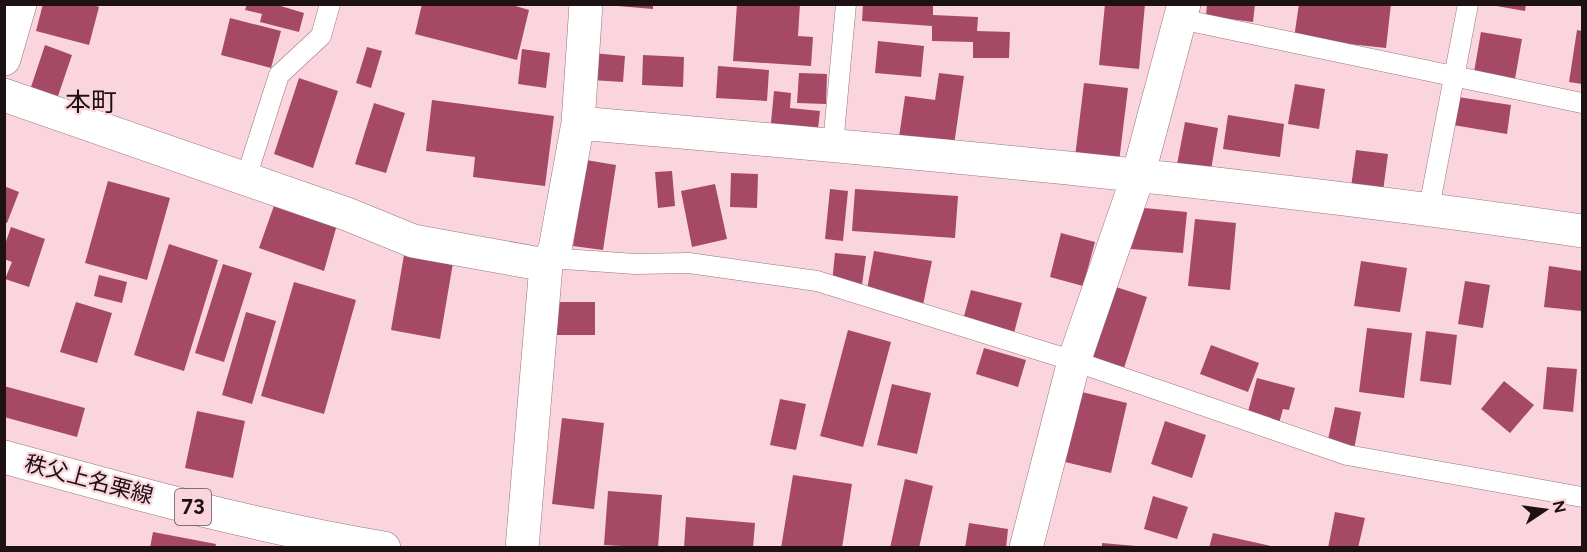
<svg xmlns="http://www.w3.org/2000/svg" width="1587" height="552" viewBox="0 0 1587 552" font-family="Figtree,'Noto Sans JP',sans-serif">
	<style>
		.building { fill: #a64966 }
		.lines { fill: none; stroke-linecap: round; stroke-linejoin: round }
		.lane-casing { stroke: #96757d; stroke-width: 21 }
		.street-casing { stroke: #96757d; stroke-width: 34 }
		.primary-casing { stroke: #96757d; stroke-width: 34 }
		.lane { stroke: #fff; stroke-width: 20 }
		.street { stroke: #fff; stroke-width: 33 }
		.primary { stroke: #fff; stroke-width: 33 }
		.labels { text-anchor: middle; stroke-width: 4.5; stroke-linejoin: round; paint-order: stroke }
		.shield { fill: #fad5dd; stroke: #5f4c50; stroke-width: 1.5 }
		.shield-label { font-size: 21px; font-weight: bold; fill: #1d1114 }
		.street-label { font-size: 22px; fill: #1d1114; stroke: #fad5dd }
		.quarter-label { font-size: 26px; fill: #1d1114; stroke: #fad5dd }
	</style>
	<rect width="100%" height="100%" fill="#fad5dd"/>
	<path class="building" d="M43 4H91L99 7 89 45 36 31Z
		M247 4H274L304 13 299 32 260 22 262 14 245 10Z
		M422 4H509L529 10 517 60 415 34Z
		M618 4H653V9L618 6Z
		M737 4H800L798 36 813 37 811 66 733 61Z
		M863 4H933V15L978 17 977 31 1010 32 1009 58H973V42L932 41V26L862 21Z
		M1105 4H1145L1139 69 1099 65Z
		M1207 4H1255L1253 22 1206 16Z
		M1299 4H1391L1386 48 1294 38Z
		M1485 4H1526L1525 11Z
		M230 18 281 31 271 68 221 55Z
		M1577 30 1582 31V84L1569 82Z
		M1481 32 1522 39 1515 79 1474 72Z
		M878 41 924 46 921 77 875 73Z
		M45 45 72 55 56 102 29 93Z
		M367 47 382 51 371 88 356 83Z
		M522 49 550 53 546 88 518 84Z
		M593 53 625 56 623 82 591 80Z
		M643 55 684 57 683 87 642 85Z
		M718 66 769 70 767 101 716 98Z
		M799 73 827 74 826 104 797 103Z
		M939 73 964 76 954 145 899 137 905 96 935 100Z
		M299 78 338 91 313 168 274 154Z
		M1084 83 1128 88 1119 162 1075 157Z
		M1295 84 1325 89 1319 129 1288 124Z
		M774 91 791 93 790 108 820 111 817 138 770 133Z
		M1458 97 1511 105 1507 134 1453 125Z
		M432 100 554 116 545 186 473 177 475 157 426 151Z
		M374 103 405 113 386 173 355 164Z
		M1228 115 1284 124 1280 157 1223 149Z
		M1185 122 1218 128 1210 176 1176 170Z
		M1356 150 1388 154 1382 199 1350 195Z
		M586 160 616 165 603 250 573 246Z
		M672 171 675 206 658 208 655 172Z
		M731 173 758 174 757 208 730 207Z
		M108 181 170 198 147 280 85 263Z
		M715 184 727 239 692 247 681 191Z
		M4 186 19 192 7 223 4 222Z
		M830 189 848 191 843 241 825 239Z
		M855 189 958 196 955 238 852 231Z
		M276 200 338 221 324 271 259 248Z
		M1134 207 1187 212 1183 253 1131 249Z
		M1195 219 1236 223 1230 290 1188 286Z
		M11 227 45 239 29 287 5 279 12 262 4 259V247Z
		M1061 233 1095 242 1083 286 1050 277Z
		M169 244 218 260 184 371 134 355Z
		M874 251 932 261 923 305 866 295Z
		M835 253 866 256 862 285 832 283Z
		M404 255 453 263 440 339 391 330Z
		M1361 261 1407 268 1400 312 1354 306Z
		M223 264 252 273 224 362 195 353Z
		M1549 266 1582 271 1581 311 1544 307Z
		M99 275 127 282 122 303 94 296Z
		M1465 281 1490 285 1483 328 1458 324Z
		M294 282 356 300 324 414 261 396Z
		M1116 287 1147 297 1124 368 1093 358Z
		M971 290 1022 303 1014 333 963 320Z
		M76 302 112 313 97 363 60 352Z
		M556 302H595V335H556Z
		M246 312 276 321 252 404 222 395Z
		M1367 328 1412 333 1404 398 1359 392Z
		M848 330 891 342 863 447 820 436Z
		M1426 331 1457 335 1451 385 1420 381Z
		M1211 345 1259 363 1248 392 1200 374Z
		M984 348 1026 360 1018 387 976 374Z
		M1547 367 1577 369 1573 412 1543 409Z
		M1257 378 1295 388 1289 410 1283 409 1278 427 1246 419Z
		M1504 381 1534 405 1510 433 1481 409Z
		M892 384 931 393 917 454 877 445Z
		M4 386 85 408 77 437 4 417Z
		M1082 392 1127 403 1111 473 1065 462Z
		M780 399 806 404 796 450 770 445Z
		M1335 407 1361 412 1354 450 1327 444Z
		M197 411 245 421 233 478 185 468Z
		M562 418 604 423 594 509 552 504Z
		M1165 421 1206 435 1192 478 1151 464Z
		M793 475 852 484 842 548H781Z
		M905 479 933 486 919 548H890Z
		M608 491 662 495 658 548 604 545Z
		M1153 496 1188 507 1177 539 1144 529Z
		M1335 512 1365 518 1358 548H1328Z
		M686 517 755 523 753 548H684Z
		M969 523 1008 529 1006 548H965Z
		M153 532 216 544 215 548H150Z
		M1213 533 1275 547V548H1209Z
		M1102 543 1136 546V548H1102Z"/>
	<g class="lines">
		<defs>
			<path id="lane" d="M1180 19 1582 103
				M833 145 846 4
				M246 178 279 75 321 36 330 4
				M1429 208 1468 4
				M550 258 635 264 689 263 817 281 1074 361 1347 455 1582 497"/>
			<path id="street" d="M4 59 20 4
				M4 95 347 214 413 241 546 265
				M578 123C914 152 1250 182 1582 231
				M522 548 546 265 555 249 578 123 586 4
				M1026 548 1074 361 1138 176 1184 4"/>
			<path id="primary" d="M4 457C130 492 256 527 384 548"/>
		</defs>
		<use href="#lane" class="lane-casing"/>
		<use href="#street" class="street-casing"/>
		<use href="#primary" class="primary-casing"/>
		<use href="#lane" class="lane"/>
		<use href="#street" class="street"/>
		<use href="#primary" class="primary"/>
	</g>
	<g class="labels">
		<rect class="shield" x="175" y="489" width="36" height="36" rx="4.5"/>
		<g class="shield-label">
			<text x="193" y="514">73</text>
		</g>
		<g class="street-label">
			<text transform="translate(89 479) rotate(15)" y="8">秩父上名栗線</text>
		</g>
		<g class="quarter-label">
			<text x="91" y="111">本町</text>
		</g>
	</g>
	<rect width="1587" height="552" fill="none" stroke="#1d1114" stroke-width="12"/>
	<g transform="translate(1545 510) rotate(77)" stroke="#fad5dd" stroke-width="4.5" paint-order="stroke">
	<path d="M0-4.5L10 22L0 15L-10 22Z" fill="#1d1114"/>
	<text y="-9" font-size="16" font-weight="bold" text-anchor="middle" fill="#1d1114">N</text>
	</g>
</svg>
